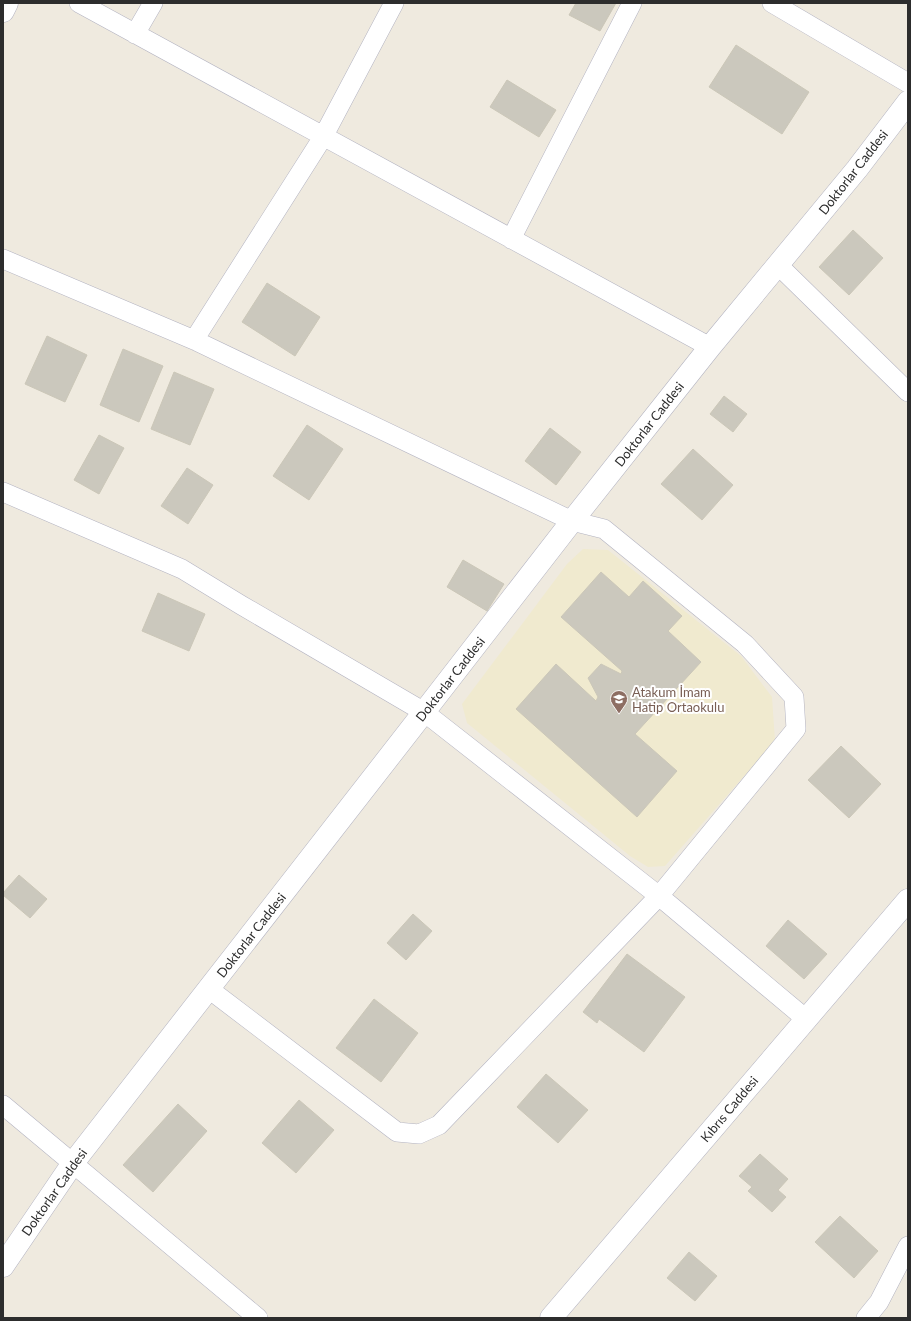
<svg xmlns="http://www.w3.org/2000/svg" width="911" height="1321" viewBox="0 0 911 1321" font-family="Lato,sans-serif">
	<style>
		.education { fill: #f0eacf }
		.building { fill: #cbc8bd; stroke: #cbc7b8 }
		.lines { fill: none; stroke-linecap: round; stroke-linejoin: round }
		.street-casing { stroke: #b3b3c1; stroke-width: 20 }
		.secondary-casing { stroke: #b3b3c1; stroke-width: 23 }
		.street { stroke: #fff; stroke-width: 19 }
		.secondary { stroke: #fff; stroke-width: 22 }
		.labels { text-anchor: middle; stroke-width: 4; stroke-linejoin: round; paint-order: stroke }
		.street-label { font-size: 13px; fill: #2d2d2d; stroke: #fff }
		.education-label { font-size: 13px; fill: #785e54; stroke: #fff; text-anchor: start }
	</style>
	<rect width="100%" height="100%" fill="#efeadf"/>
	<path class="education" d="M583 549 608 550 741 656 772 697 775 741 665 866 648 867 630 856 467 723 462 704 567 564Z"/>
	<path class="building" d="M576 3H616L600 31 569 15Z
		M736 45 809 92 782 134 709 87Z
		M507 80 556 110 539 137 490 107Z
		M853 230 883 258 849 295 819 267Z
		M267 283 320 317 295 356 242 322Z
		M47 336 87 355 65 402 25 384Z
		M123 349 163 366 139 422 100 405Z
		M174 372 214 389 190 445 151 429Z
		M724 396 747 414 733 432 710 414Z
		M307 425 343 449 309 500 273 476Z
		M550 428 581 452 556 485 525 461Z
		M99 435 124 448 99 494 74 480Z
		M693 449 733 485 702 520 661 484Z
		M187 468 213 485 188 524 161 506Z
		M463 560 504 584 487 611 447 587Z
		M601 572 629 597 643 581 682 616 668 631 701 662 635 734 677 771 637 817 516 709 556 664 596 701 598 697 588 678 601 664 621 674 622 671 561 617Z
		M158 593 205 614 189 651 142 631Z
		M841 746 881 784 849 818 808 780Z
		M19 875 47 899 30 918 3 895V893Z
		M413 914 432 931 406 960 387 943Z
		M788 920 827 954 804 979 766 946Z
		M627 954 685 997 644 1052 599 1019 597 1023 583 1012Z
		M374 999 418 1033 381 1082 336 1048Z
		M546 1074 588 1110 558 1143 517 1107Z
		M299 1100 334 1130 296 1173 262 1143Z
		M178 1104 207 1131 153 1192 123 1165Z
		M760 1154 788 1179 778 1190 786 1197 772 1212 748 1191 752 1187 739 1176Z
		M840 1216 878 1251 854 1278 815 1242Z
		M689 1252 717 1276 695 1301 667 1278Z"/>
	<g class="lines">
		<defs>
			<path id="street" d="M79 3 710 347
				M772 3 908 83
				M135 34 153 3
				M511 239 632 3
				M3 259 194 340 572 521 604 529 745 644 794 697 796 729 659 896 439 1125 419 1134 397 1132 209 989
				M778 265 908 392
				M194 340 323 137 394 3
				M3 492 182 569 241 605 424 712 659 896 806 1019
				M3 1105 258 1318
				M866 1318 879 1302 908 1246"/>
			<path id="secondary" d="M3 11 7 3
				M3 1266 73 1163 424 712 572 521 710 347 857 169 908 102
				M551 1318 908 900"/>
		</defs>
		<use href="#street" class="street-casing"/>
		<use href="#secondary" class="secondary-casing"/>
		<use href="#street" class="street"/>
		<use href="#secondary" class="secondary"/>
	</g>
	<defs>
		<symbol id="school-pin" viewBox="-11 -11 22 30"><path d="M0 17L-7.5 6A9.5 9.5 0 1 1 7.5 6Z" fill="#8d6e63" stroke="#fff"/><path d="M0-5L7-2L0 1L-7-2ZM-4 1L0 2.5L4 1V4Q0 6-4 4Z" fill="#fff"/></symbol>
	</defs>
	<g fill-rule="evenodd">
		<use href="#school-pin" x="609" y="689" width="20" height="27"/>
	</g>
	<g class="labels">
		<g class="street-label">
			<text transform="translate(853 172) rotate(-52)" y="5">Doktorlar Caddesi</text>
			<text transform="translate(649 424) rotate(-52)" y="5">Doktorlar Caddesi</text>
			<text transform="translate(450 679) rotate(-52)" y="5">Doktorlar Caddesi</text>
			<text transform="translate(251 935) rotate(-52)" y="5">Doktorlar Caddesi</text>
			<text transform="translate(729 1109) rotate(-50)" y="5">Kıbrıs Caddesi</text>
			<text transform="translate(54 1192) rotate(-55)" y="5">Doktorlar Caddesi</text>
		</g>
		<g class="education-label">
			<text x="632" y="697">Atakum İmam<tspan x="632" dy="15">Hatip Ortaokulu</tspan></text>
		</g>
	</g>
	<rect width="911" height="1321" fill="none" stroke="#2d2d2d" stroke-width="8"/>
</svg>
